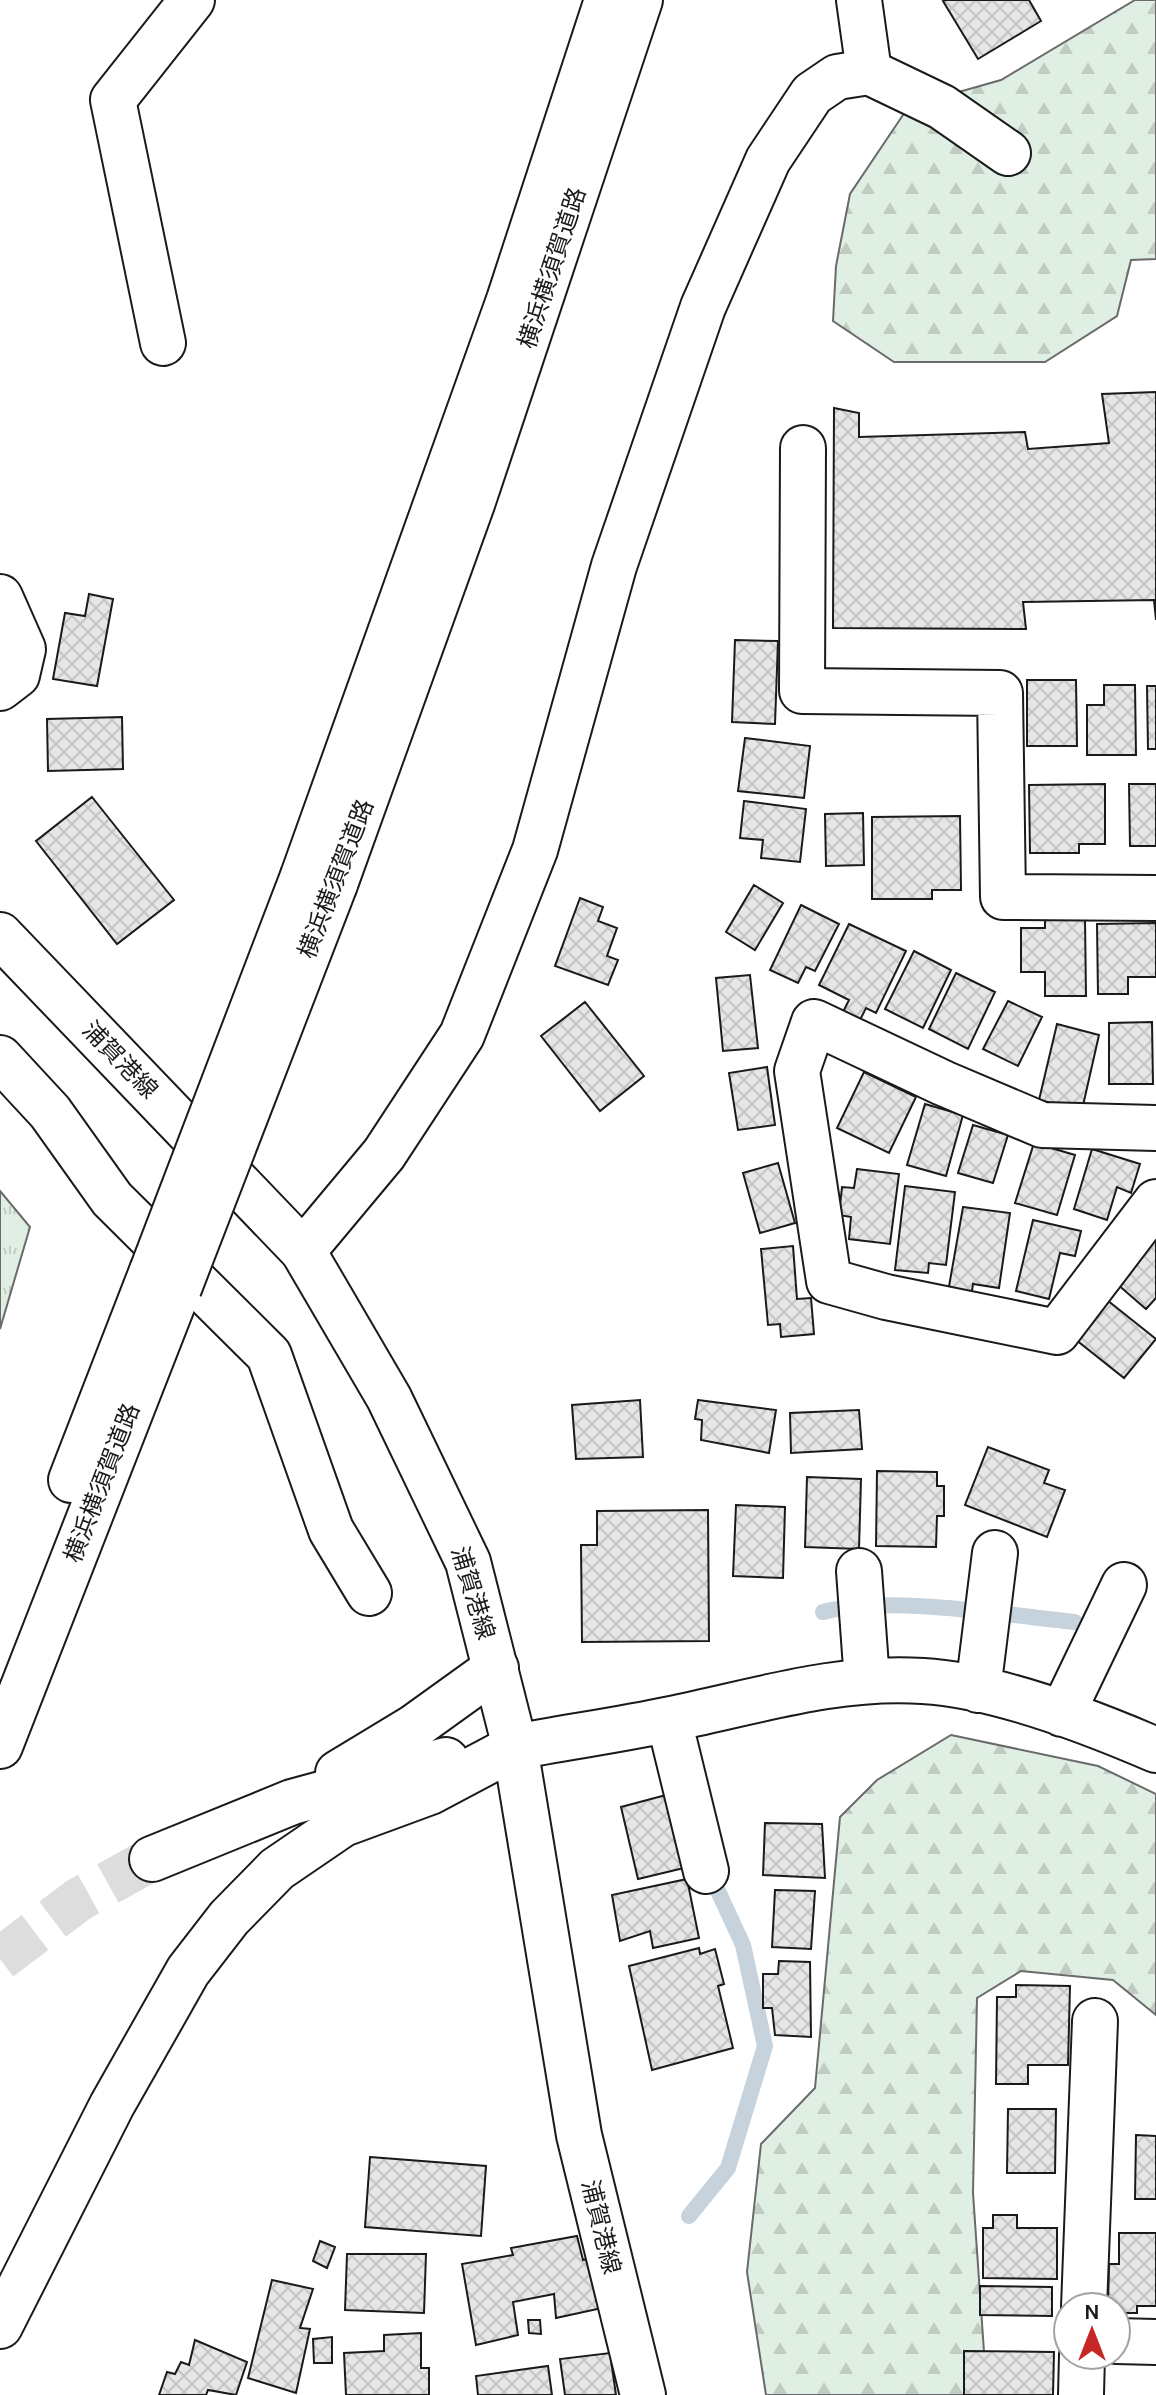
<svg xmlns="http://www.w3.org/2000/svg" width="1156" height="2395" viewBox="0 0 1156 2395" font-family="Karla,'Noto Sans JP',sans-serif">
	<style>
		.grass { fill: url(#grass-tufts); stroke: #6a6a6a; stroke-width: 2 }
		.forest { fill: url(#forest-firs); stroke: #6a6a6a; stroke-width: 2 }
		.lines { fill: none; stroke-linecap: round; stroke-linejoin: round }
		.stream { stroke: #c6d2dc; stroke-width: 16 }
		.building { fill: url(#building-cross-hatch); stroke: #1a1a1a; stroke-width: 2 }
		.highway-tunnel { stroke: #ddd; stroke-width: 44; stroke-dasharray: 44 22; stroke-linecap: butt }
		.minor-casing { stroke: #1a1a1a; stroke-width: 48 }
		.major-casing { stroke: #1a1a1a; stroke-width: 48 }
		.highway-casing { stroke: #1a1a1a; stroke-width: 48 }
		.minor { stroke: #fff; stroke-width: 44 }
		.major { stroke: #fff; stroke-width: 44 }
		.highway { stroke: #fff; stroke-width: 44 }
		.highway-bridge-casing { stroke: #1a1a1a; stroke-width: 48; stroke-linecap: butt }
		.highway-bridge { stroke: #fff; stroke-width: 44 }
		.labels { text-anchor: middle; stroke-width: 6; stroke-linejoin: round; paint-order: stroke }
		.street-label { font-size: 24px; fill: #1a1a1a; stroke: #fff }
	</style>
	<defs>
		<pattern id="grass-tufts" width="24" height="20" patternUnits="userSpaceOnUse" patternTransform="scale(2)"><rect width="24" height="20" fill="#e0efe3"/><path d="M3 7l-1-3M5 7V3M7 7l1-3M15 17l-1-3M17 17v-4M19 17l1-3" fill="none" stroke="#c0ccc2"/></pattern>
		<pattern id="forest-firs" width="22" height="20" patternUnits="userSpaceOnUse" patternTransform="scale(2)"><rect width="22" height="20" fill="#e0efe3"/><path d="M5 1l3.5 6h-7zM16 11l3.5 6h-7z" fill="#c0ccc2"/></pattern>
		<pattern id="building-cross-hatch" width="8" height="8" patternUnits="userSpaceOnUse" patternTransform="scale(2)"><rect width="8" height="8" fill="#e6e6e6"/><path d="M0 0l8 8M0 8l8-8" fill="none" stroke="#c5c5c5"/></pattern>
	</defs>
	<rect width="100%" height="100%" fill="#fff"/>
	<path class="grass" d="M0 1191 30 1227 0 1329Z"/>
	<path class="forest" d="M1135 0H1156V259L1131 260 1117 316 1045 362H894L833 321 836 266 850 194 909 106 1001 80Z
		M951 1735 1098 1766 1156 1794V2015L1113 1980 1021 1971 977 1998 973 2193 987 2395H766L747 2272 761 2144 815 2088 840 1817 877 1780Z"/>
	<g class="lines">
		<path class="stream" d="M823 1612C889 1595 1006 1615 1075 1622
			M689 2216 728 2168 765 2046 743 1945 718 1891"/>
	</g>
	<path class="building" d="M946 0H1029L1041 21 978 59 943 1Z
		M1156 392V620L1154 600 1023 602 1026 629 833 628 834 408 859 413V437L1025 432 1028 449 1109 443 1102 394Z
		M89 594 113 599 97 686 53 679 65 613 85 616Z
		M735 640 778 641 775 724 732 722Z
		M1027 680H1076L1077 746H1027Z
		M1104 685H1135L1136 755H1087V705H1104Z
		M1147 686H1156V749H1148Z
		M122 717 123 769 48 771 47 719Z
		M745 738 810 746 804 798 738 791Z
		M1105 784V844H1079V853H1030L1029 785Z
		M1129 784H1156V846H1130Z
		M92 797 174 900 117 944 36 841Z
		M744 801 806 809 800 862 761 858 763 840 740 838Z
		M863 813 864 865 826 866 825 814Z
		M960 816 961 890H932V899H872V817Z
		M754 885 783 903 755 950 726 932Z
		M580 898 603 907 598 921 617 928 607 956 618 960 608 985 555 966Z
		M801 905 839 924 815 971 806 967 798 983 770 970Z
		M1045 918H1085L1086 996H1045V972H1021V928H1045Z
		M1156 923V977H1128V994H1098L1097 924Z
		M849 924 906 951 876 1013 866 1008 860 1020 843 1012 849 1000 819 985Z
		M914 951 951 970 923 1028 885 1009Z
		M956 973 995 992 968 1049 929 1029Z
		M750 975 758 1048 723 1051 716 978Z
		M1008 1001 1042 1017 1018 1066 983 1049Z
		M585 1002 644 1076 600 1111 541 1036Z
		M1152 1022 1153 1084H1109V1023Z
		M1057 1024 1099 1035 1082 1110 1039 1100Z
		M767 1067 775 1125 738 1130 729 1073Z
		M864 1072 916 1097 889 1153 837 1128Z
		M925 1104 963 1115 946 1176 907 1165Z
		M973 1125 1008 1135 993 1183 958 1173Z
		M1034 1143 1075 1155 1057 1215 1015 1203Z
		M1092 1149 1140 1164 1131 1193 1117 1187 1107 1220 1074 1209Z
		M778 1163 795 1223 760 1233 743 1173Z
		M857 1169 899 1174 890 1244 849 1239 851 1217 839 1215 842 1187 854 1188Z
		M905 1186 955 1192 946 1265 929 1263 928 1273 895 1270Z
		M963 1207 1010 1213 999 1288 973 1284 971 1297 948 1292Z
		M1033 1220 1081 1231 1075 1256 1060 1253 1049 1299 1016 1291Z
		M1156 1236V1298L1146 1309 1117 1284Z
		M793 1246 797 1299 811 1298 814 1334 781 1337 780 1324 768 1325 761 1249Z
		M1107 1300 1156 1339 1124 1378 1075 1339Z
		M640 1400 643 1457 576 1459 572 1405Z
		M698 1400 776 1410 769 1453 701 1440 702 1420 695 1419Z
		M859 1410 862 1449 791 1453 790 1413Z
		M988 1447 1049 1470 1044 1483 1065 1490 1047 1537 965 1505Z
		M877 1471 937 1472V1486H944V1516H937L936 1547 876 1546Z
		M807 1477 861 1479 859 1549 805 1547Z
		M736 1505 785 1507 783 1578 733 1576Z
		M708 1510 709 1641 582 1642 581 1545H597V1511Z
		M666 1795 684 1868 638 1879 621 1807Z
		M765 1823 822 1824 825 1878 763 1875Z
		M687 1879 699 1938 653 1948 650 1931 620 1941 612 1895Z
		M775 1890 815 1891 811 1949 772 1947Z
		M699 1948 700 1954 715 1949 724 1984 718 1986 733 2048 652 2070 629 1966Z
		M779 1961 810 1962 811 2037 775 2035 772 2008H763V1974H778Z
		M1016 1985 1070 1986 1068 2065H1028V2084H996L997 1997H1016Z
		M1008 2109H1056L1055 2173H1007Z
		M1136 2135 1156 2136V2199H1135Z
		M370 2157 486 2166 481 2236 365 2227Z
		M993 2215H1017V2228H1057V2279L983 2278V2228H993Z
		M1119 2233H1156V2306H1137V2313H1116V2307H1108L1109 2264H1119Z
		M577 2236 583 2260 592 2258 602 2308 556 2318 554 2294 513 2302 518 2335 476 2345 462 2264 513 2255 511 2248Z
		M320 2241 335 2247 327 2268 313 2261Z
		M347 2254H426L424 2313 345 2310Z
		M272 2280 313 2289 300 2328 310 2329 296 2393 248 2378Z
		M980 2286 1052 2287V2316L980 2315Z
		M528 2320H540L541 2334 529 2333Z
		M421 2333V2368H429V2395H346L344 2353 384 2351V2335Z
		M332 2337V2363H314L313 2339Z
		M195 2340 247 2362 236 2395 208 2390 206 2395H159L167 2372 175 2374 181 2362 189 2365Z
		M964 2351 1054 2352 1053 2395H964Z
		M610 2353 616 2395H565L560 2359Z
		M548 2366 552 2395H478L476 2376Z"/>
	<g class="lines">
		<path class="highway-tunnel" d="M0 1959 78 1900 152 1859"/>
		<defs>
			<path id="minor" d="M859 0 869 72
				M163 343 113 100 192 0
				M803 448 802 691 1000 693 1003 897 1156 898
				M0 597 23 649 17 675 0 688
				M0 1058 50 1112 112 1199 269 1355 331 1530 369 1593
				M1156 1128 1042 1125 943 1083 814 1022 797 1071 829 1281 886 1297 1057 1332 1156 1202
				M303 1251 384 1154 462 1035 535 850 614 566 703 307 768 160 812 94 837 77 869 72 942 107 1008 153
				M859 1571 867 1681
				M978 1690 995 1553
				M1062 1714 1124 1585
				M669 1720 706 1871
				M515 1747C567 1737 619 1730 671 1719 754 1702 838 1675 923 1681 994 1685 1091 1722 1156 1750
				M1084 2307 1095 2021
				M1116 2341 1156 2342
				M1081 2395 1082 2355"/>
			<path id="major" d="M0 935 303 1251 389 1398 468 1562 515 1747 579 2135 643 2395"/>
			<path id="highway" d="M303 876 509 300 607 0
				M335 884 473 501 640 0
				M71 1480 152 1271
				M0 1746 179 1288
				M338 1773 414 1727 496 1668
				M152 1859 292 1802 446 1760
				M0 2326 112 2105 188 1971 229 1918 277 1869 343 1824 430 1792 515 1747"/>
		</defs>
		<use href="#minor" class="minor-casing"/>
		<use href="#major" class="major-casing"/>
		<use href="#highway" class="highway-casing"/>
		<use href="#minor" class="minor"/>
		<use href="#major" class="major"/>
		<use href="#highway" class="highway"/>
		<defs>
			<path id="highway-bridge" d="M152 1271 303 876
				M179 1288 335 884"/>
		</defs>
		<use href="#highway-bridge" class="highway-bridge-casing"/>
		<use href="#highway-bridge" class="highway-bridge"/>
	</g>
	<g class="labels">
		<g class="street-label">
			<text transform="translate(552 268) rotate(-72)" y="8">横浜横須賀道路</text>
			<text transform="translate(336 879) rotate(-69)" y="8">横浜横須賀道路</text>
			<text transform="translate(120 1060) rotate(46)" y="8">浦賀港線</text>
			<text transform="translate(102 1483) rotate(-69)" y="8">横浜横須賀道路</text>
			<text transform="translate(473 1593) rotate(73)" y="8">浦賀港線</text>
			<text transform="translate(601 2227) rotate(76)" y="8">浦賀港線</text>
		</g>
	</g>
	<g transform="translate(1092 2331)"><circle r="38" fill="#ffffff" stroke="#a3a3a3" stroke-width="2"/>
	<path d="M0-6L14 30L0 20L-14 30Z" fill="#c62828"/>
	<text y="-12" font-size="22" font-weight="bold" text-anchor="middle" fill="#1a1a1a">N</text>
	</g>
</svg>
